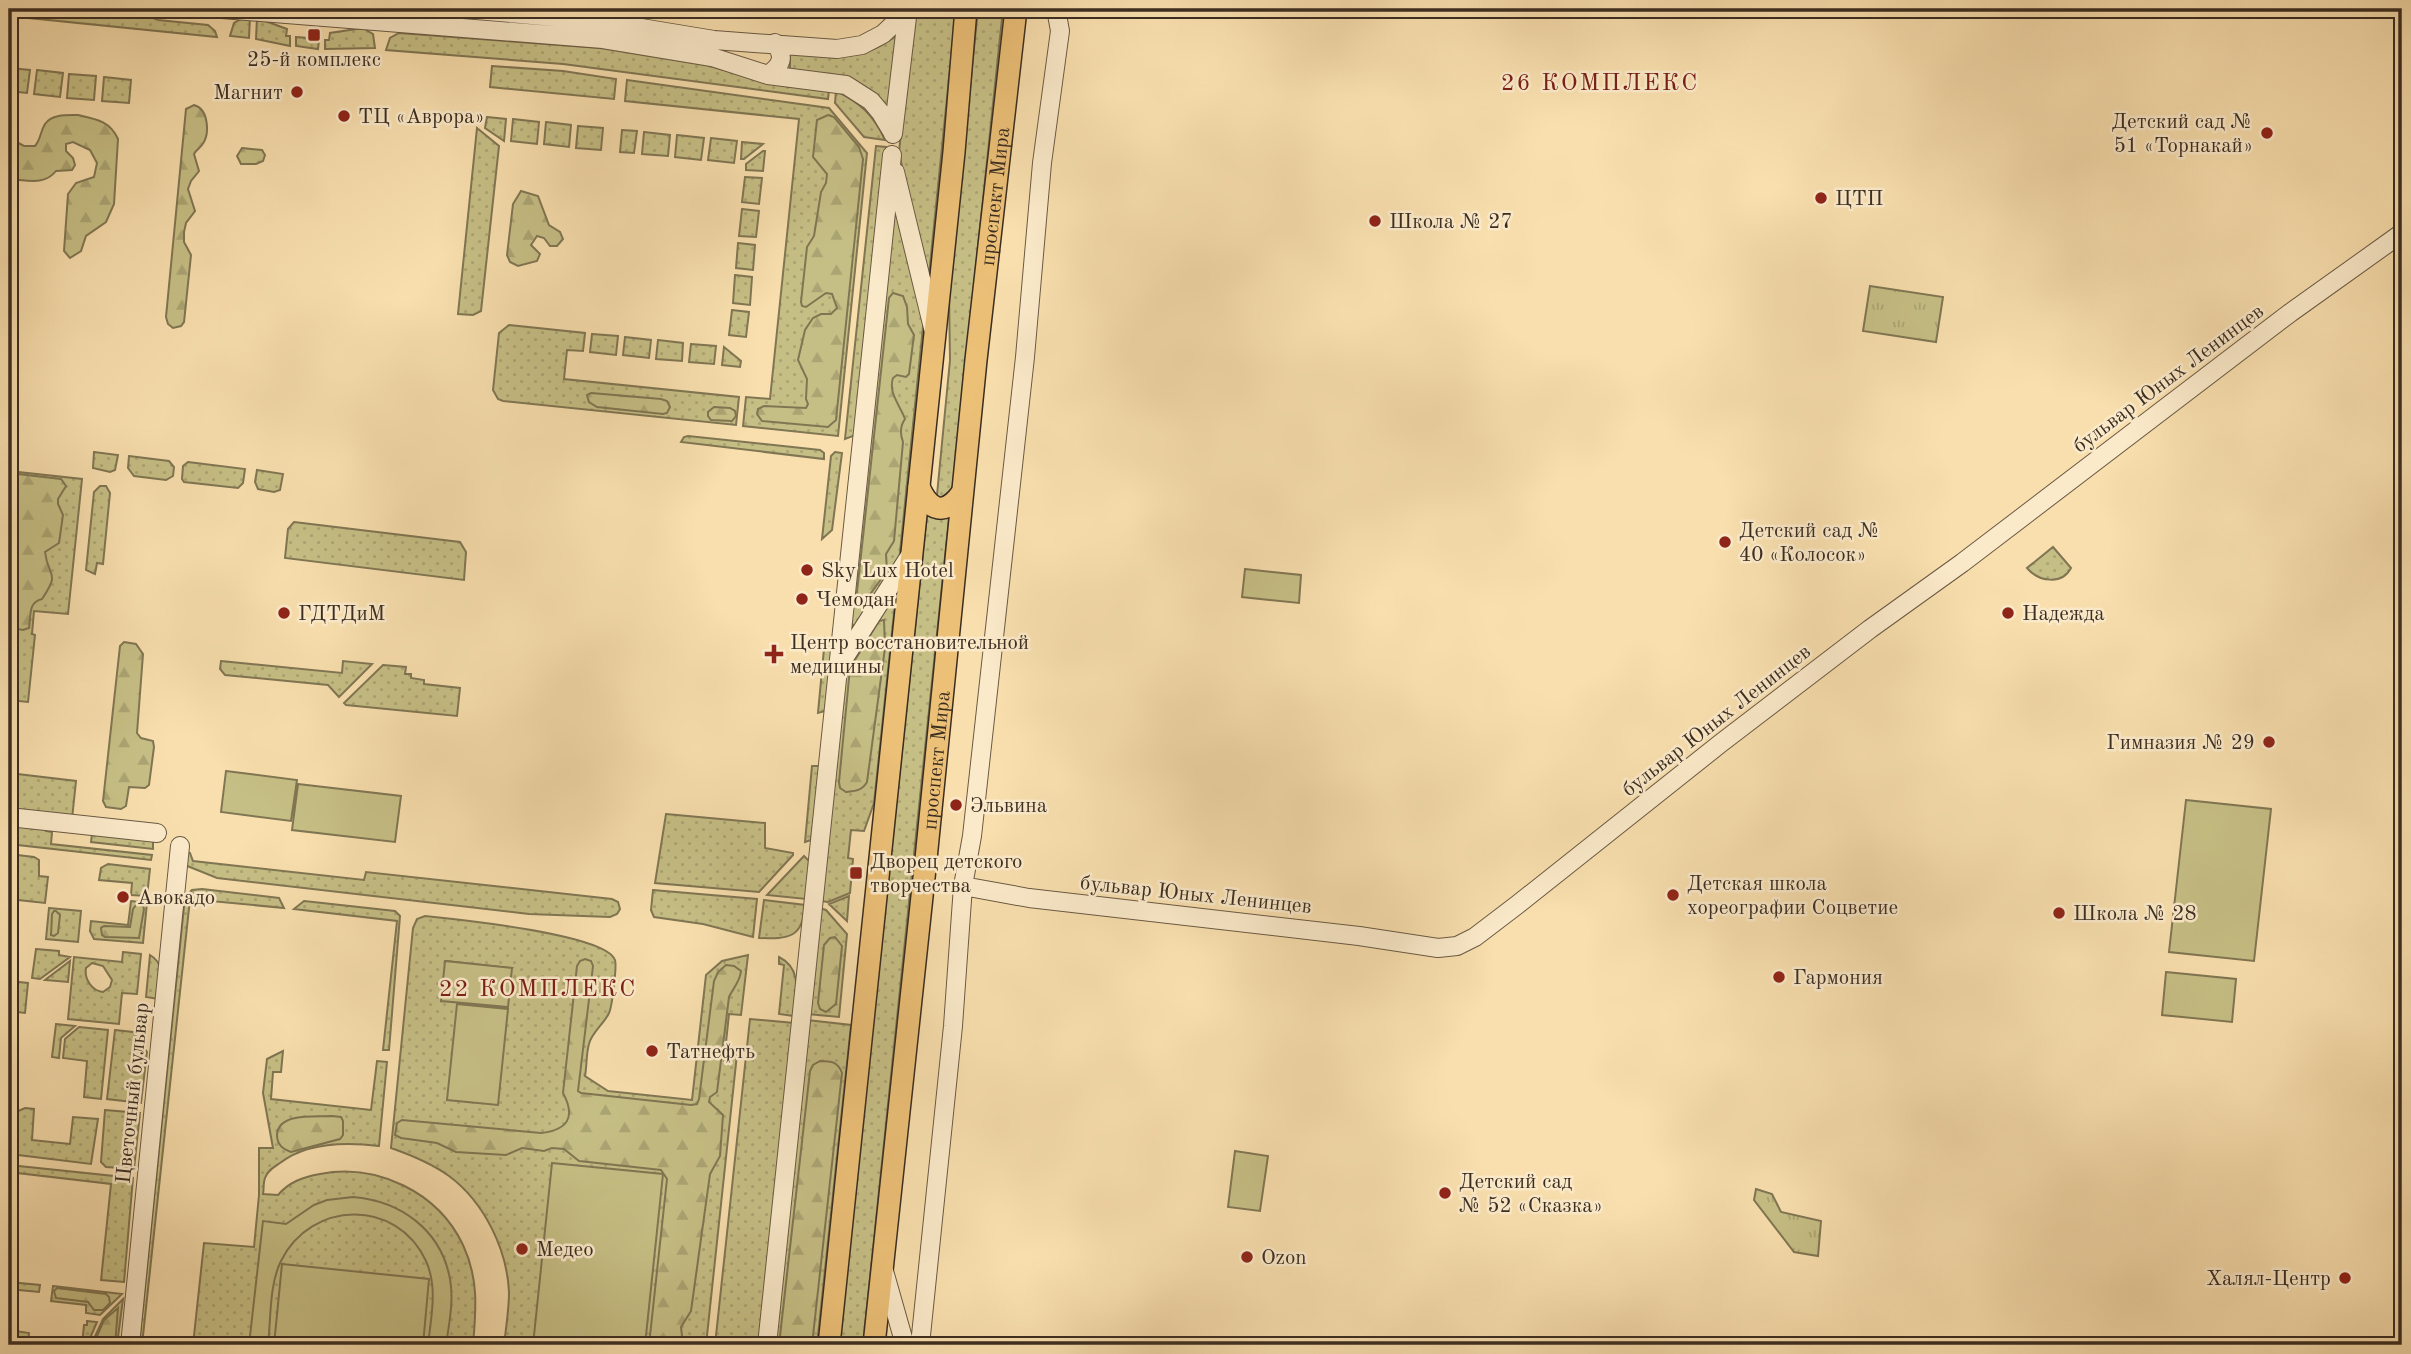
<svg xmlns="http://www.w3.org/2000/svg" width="2411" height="1354" viewBox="0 0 2411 1354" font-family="'Old Standard TT',serif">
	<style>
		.grass { fill: url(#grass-dots); stroke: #807653; stroke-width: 2; fill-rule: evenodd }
		.forest { fill: url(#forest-firs); stroke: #807653; stroke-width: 2 }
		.park { fill: url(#park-tufts); stroke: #807653; stroke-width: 2 }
		.garden { fill: #c6bf85; stroke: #807653; stroke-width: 2 }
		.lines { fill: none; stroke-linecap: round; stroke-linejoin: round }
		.minor-casing { stroke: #6a5a44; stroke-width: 20 }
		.major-casing { stroke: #3b2d21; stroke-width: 24 }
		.minor { stroke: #fbeaca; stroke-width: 18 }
		.major { stroke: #ecc077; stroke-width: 21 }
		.poi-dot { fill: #8f2418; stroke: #fbeaca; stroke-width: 2.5 }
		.labels { text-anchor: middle; stroke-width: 5; stroke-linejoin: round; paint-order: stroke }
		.poi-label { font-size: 21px; fill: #3b2d21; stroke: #fbeaca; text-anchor: start }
		.street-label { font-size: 21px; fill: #3b2d21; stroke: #fbeaca }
		.quarter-label { font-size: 24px; letter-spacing: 2px; fill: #7a1f14; stroke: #fbeaca }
	</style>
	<defs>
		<pattern id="grass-dots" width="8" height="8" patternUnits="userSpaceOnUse" patternTransform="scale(1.75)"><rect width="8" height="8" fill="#c6bf85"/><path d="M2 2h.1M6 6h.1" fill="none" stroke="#aba473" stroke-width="1.8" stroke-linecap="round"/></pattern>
		<pattern id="forest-firs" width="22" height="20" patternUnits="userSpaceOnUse" patternTransform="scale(1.75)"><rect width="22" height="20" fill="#c6bf85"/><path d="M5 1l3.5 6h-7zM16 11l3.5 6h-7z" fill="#aba473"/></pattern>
		<pattern id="park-tufts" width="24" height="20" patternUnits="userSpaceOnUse" patternTransform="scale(1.75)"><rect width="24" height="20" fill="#c6bf85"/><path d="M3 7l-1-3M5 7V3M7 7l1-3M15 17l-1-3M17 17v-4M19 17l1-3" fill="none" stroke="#aba473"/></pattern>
	</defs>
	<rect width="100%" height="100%" fill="#f9dfae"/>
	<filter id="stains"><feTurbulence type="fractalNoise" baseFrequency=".00286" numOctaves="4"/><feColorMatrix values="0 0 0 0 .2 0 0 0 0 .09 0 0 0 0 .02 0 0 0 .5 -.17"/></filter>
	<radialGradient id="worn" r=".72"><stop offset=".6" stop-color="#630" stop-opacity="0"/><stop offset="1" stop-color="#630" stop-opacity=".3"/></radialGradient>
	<path class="grass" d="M9 9H130L158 20 208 25 215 31 217 37 9 16Z
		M914 9H956L929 275 911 209 899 152Z
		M978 9H1003L952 494 939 499 937 495 950 360 949 295Z
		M250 17 249 38 230 36 234 23 243 18Z
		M257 18 287 29 286 36H290V46L256 39Z
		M363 28 373 34 375 48 325 49V40H329L330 33Z
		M399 33 600 48 710 66 767 82 829 90 828 99 563 64 386 50 390 38Z
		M899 33 890 110C859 72 836 75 790 70V52C834 57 864 63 899 33Z
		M296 37 319 39 318 49 296 46Z
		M492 66 563 71 616 79 614 99 490 87Z
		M9 68 30 70 27 93 9 91Z
		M37 70 63 73 60 97 34 94Z
		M69 74 96 76 94 100 67 98Z
		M104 77 131 80 129 103 102 101Z
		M627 80 829 108 867 153 838 436 743 426 746 397 770 399 799 119 625 101Z
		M836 91C860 102 874 116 885 140L864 137 835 103Z
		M487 117 506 119 504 141 485 128Z
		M513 119 539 122 537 144 511 141Z
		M546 122 571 125 569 147 544 144Z
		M578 126 603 128 601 150 576 148Z
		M477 128 499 146 481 311 473 315 458 314Z
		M622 130 637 131 634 153 620 152Z
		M644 132 670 135 668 156 642 154Z
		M677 135 704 138 701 160 675 157Z
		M711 138 737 141 734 163 708 160Z
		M742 142 763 144 744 159H741Z
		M876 146 886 147 857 430 853 436 845 439Z
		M763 151H765L763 171 746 170V164Z
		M745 177 762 178 759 204 742 202Z
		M894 198 924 317 899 562 855 627 850 622Z
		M742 209 759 211 756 237 739 236Z
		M738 243 755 245 753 270 736 268Z
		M735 275 752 277 750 305 733 303Z
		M732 310 749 312 746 337 729 335Z
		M509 325 585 333 583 351 567 350 564 379 739 397 736 425 503 401 498 399 493 390 499 333Z
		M592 334 618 336 616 355 590 352Z
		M625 337 651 340 649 358 623 355Z
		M658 340 683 343 682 361 656 359Z
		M691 344 716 346 714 364 689 362Z
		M724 347 741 361 740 367 722 365Z
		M688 436 820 450 824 453V459L681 442 684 437Z
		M94 452 118 455 115 470 110 472 93 468Z
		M835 452 842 453 832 530 822 539 831 456Z
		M129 456 169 461 174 467 173 476 166 480 134 476 128 468Z
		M188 462 245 469 243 483 238 488 184 482 182 479 183 466Z
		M257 470 283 474 280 490 274 492 258 489 255 482Z
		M9 471 82 479 68 614 34 611 32 634 35 635 28 702 9 700Z
		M100 486H106L110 493 103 564 97 563 95 574 86 570 94 492Z
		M927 514 938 518H949L863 1345H839Z
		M294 522 460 542 466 552 464 580 285 558 288 529Z
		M2053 547 2071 568C2062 585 2039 582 2027 568Z
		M896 594 874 803 864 831 851 830 848 858 853 859 850 893 828 902 820 901 844 670Z
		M825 638 833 645 825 711 818 713Z
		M221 661 342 673 343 661 372 664 339 697 328 685 225 675 220 669Z
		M383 665 406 667 405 674H411V678L424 680V684L460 688 457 716 346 705 344 703Z
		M812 766H821L811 840 805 842Z
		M9 773 76 781 72 819 9 813Z
		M666 814 765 823V848L793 853V855L759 892 655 883Z
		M9 821 47 825 46 831 52 832 51 844 152 855 151 860 9 844Z
		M92 834 153 841V849L91 842Z
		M187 852 190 853 193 861 364 880 366 872 612 899 618 902 620 909 617 914 610 917 529 914 217 878 185 865Z
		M9 854 34 857 39 860V876L48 877 45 903 9 899Z
		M804 856 810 862 806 899 767 895Z
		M108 864 150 869 147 896 131 895 132 883 99 880 101 868Z
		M202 889 279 898 284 908 190 899 142 1345H139L185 897 192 890Z
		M653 890 757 899 753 937 703 924 654 917 651 910Z
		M849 896 847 921 829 904Z
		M764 900 805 905C803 938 789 939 759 938Z
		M131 901 147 903 143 943 94 939 90 931 91 921 128 925Z
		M304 901 395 911 400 916 389 1050H383L397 921 294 909Z
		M49 908 81 911 78 942 46 939Z
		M819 908 826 910 847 934 839 1017 808 1014Z
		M425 916C454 919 606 934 615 960 617 966 612 1007 609 1013 604 1024 592 1032 589 1044 586 1054 587 1065 585 1076L608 1091 692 1100 706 975 722 961 748 955 741 1015 729 1014 725 1052 737 1054 706 1345H504C506 1328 509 1309 509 1292 507 1249 484 1202 449 1176 431 1163 411 1155 391 1148L413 928 417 919ZM446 961 511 968 442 1001Z
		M36 949 59 951V955L70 957 40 979 32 978Z
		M123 952 141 954 137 994 122 993 119 1024 68 1019 74 957 122 962ZM92 963 103 966 112 980 110 987 103 992C92 991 84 979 86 968Z
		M150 955C166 964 160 982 159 999L146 997Z
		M779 957C803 969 796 994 794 1016L779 1014 784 965 779 964Z
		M70 961 68 982 45 980Z
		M9 981 28 983 25 1013 9 1011Z
		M750 1019 794 1023 761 1345H715Z
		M807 1020 851 1025 817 1345H773Z
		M9 1021H16L10 1076H9Z
		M56 1024 75 1026 61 1038 59 1058 52 1057Z
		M79 1027 108 1030 101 1099 84 1097 87 1061 63 1058 65 1039Z
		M115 1030 133 1032 147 1052 141 1103 107 1099Z
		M283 1051 281 1072H273L271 1099 371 1110 377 1061 387 1062 379 1146C347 1142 307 1142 280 1163 274 1167 267 1171 265 1178 263 1183 264 1190 263 1194L278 1195C289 1182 303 1177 320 1174 377 1163 438 1192 463 1245 479 1279 476 1310 473 1345H193L204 1243 254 1247 259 1195V1148H273L263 1093 267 1059Z
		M25 1108 34 1109 32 1140 70 1144 73 1117 98 1119 91 1164 18 1155C6 1147 9 1134 9 1121L18 1111Z
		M105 1110 140 1113 134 1169 106 1167 101 1162Z
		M9 1165 133 1178 124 1282 101 1280 111 1184 9 1172Z
		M9 1282 40 1285 39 1292 9 1289Z
		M53 1286 122 1294 100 1315 86 1313V1305L51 1301Z
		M123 1299 117 1345H91L103 1319Z
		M87 1321 97 1322 87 1345H82L84 1325H87Z
		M9 1330 29 1333 28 1345H9Z"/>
	<path class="forest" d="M194 105C209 109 210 135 202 145 200 148 196 150 194 154L199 171 191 181 188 189 195 211 186 223 184 232V242L191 255 184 322 181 326 173 328 168 324 166 317 186 109Z
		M78 115C96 119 110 121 118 139L114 204 106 222 86 236 81 251 70 258 64 251 68 194 76 183 94 177 97 163 90 150 73 142 66 144V151L73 158 75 165 72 170 56 171C44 186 27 180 9 179V138L24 146H35C41 139 40 132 45 124 52 114 67 115 78 115Z
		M828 115 834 117 859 147 863 159 836 420 828 427 762 421 757 414 758 409 764 406 806 408 808 404 806 399 807 379 798 360 805 330 813 318 821 314H831L837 308 832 294 826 293 806 307 802 306 801 302 807 247 814 236 821 192 826 183 827 174 813 157 817 120Z
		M242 148 262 150 265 155 263 161 256 164H241L237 156Z
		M521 191 538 196 549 225 560 232 563 239 557 246H550L544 238 537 236 531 245 540 254 537 261 518 266 510 262 507 255 513 204Z
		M893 293 903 296 907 307 908 324 914 335 909 374 906 377 897 375 893 378C888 393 900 405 905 419 900 426 900 434 903 442L894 541 886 554 887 571 868 597 859 598 857 592 889 298Z
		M591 393 661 399 667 401 670 407 667 413 663 414 597 407 589 402 587 395Z
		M714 407 730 408 735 411 736 416 732 421 711 420 708 416V412Z
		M9 473 61 479 66 486 58 499V504L63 515 59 543 45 552C48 578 61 571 42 599 28 602 31 616 29 628L23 630 18 629 13 634 17 650 9 670V598C12 588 9 580 13 569L9 560Z
		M884 620 885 648 867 782C862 791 855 791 846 792L840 788 839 782 850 668 879 621Z
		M124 642 136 644 143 654 137 733 141 738 153 741 154 747 149 785 145 788 129 787 126 806 121 809 106 807 103 801 120 646Z
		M137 904 143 906 144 909 139 938 105 937 102 935 101 928 104 926 130 927 133 909Z
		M54 911H56L60 915 58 933 54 936 51 935 52 914Z
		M835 937 842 946 836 1004 826 1012 820 1009 818 1003 824 945 830 938Z
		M585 959 591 961 593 966 578 1091 581 1093 691 1105 697 1104 699 1099 714 981 718 972 726 965 734 966 741 971C740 982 733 988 729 997L717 1092 710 1097 709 1102 723 1115 720 1156 710 1174 691 1311 681 1327 683 1345H649L667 1179 661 1170 579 1161 564 1149 552 1148 544 1151 522 1148 506 1155 456 1152 437 1143 401 1138 395 1135 397 1123 402 1120 541 1133C568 1130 576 1117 563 1093L577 966 580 961Z
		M820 1061C832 1061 838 1062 842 1073L812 1345H779L810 1071 813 1065Z
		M332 1116 341 1117 343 1121V1135L340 1139 291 1152C283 1149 277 1145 277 1135 278 1112 316 1117 332 1116Z
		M57 1288 106 1294 109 1297 110 1303 103 1310H94L88 1302 56 1298 54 1291Z
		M118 1308 115 1345H93L104 1320Z"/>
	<path class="park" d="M1870 286 1943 297 1936 342 1863 331Z
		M1756 1189 1772 1194 1781 1212 1821 1221 1818 1256 1794 1252 1754 1200Z"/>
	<path class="garden" d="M1245 569 1301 575 1299 603 1242 597Z
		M226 771 297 780 291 821 221 812Z
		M298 784 401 796 395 842 292 830Z
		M2186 800 2271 809 2254 961 2169 952Z
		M445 961 512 968 508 1007 441 1001Z
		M2166 972 2236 979 2232 1022 2162 1015Z
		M457 1004 508 1009 498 1105 447 1100Z
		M1235 1151 1268 1156 1260 1211 1228 1207Z
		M552 1163 663 1174 645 1345H533Z
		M353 1197C401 1201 441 1230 450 1279 454 1301 449 1324 446 1345H428C431 1317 438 1288 426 1261 397 1198 311 1200 281 1261 269 1285 271 1319 268 1345H249L263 1221 286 1224 314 1205 327 1200Z
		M282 1264 429 1279 423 1345H274Z"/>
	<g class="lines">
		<defs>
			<path id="minor" d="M222 9 603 39 712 57 768 75 846 85 871 101 881 113 893 133
				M464 9 599 21 714 40 837 49 862 45 883 34 901 17 904 9
				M768 75C782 65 785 57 775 43
				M893 134 908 9
				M895 172 933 328
				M839 666 911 554
				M9 817 157 833
				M963 886 1029 898 1359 936 1438 948 1457 946 1475 937 1517 905 1721 743 1870 629 1962 563 2290 313 2402 233
				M884 1271 905 1345
				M130 1345 180 846
				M767 1345 892 155
				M920 1345 953 1026 963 886 972 836 1025 357 1042 163 1060 31 1056 9"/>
			<g id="major">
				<path d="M919 487C930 512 945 516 962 493"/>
				<path d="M829 1345 954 152 966 9"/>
				<path id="s1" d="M874 1345 926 859 976 360 1016 9"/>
			</g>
		</defs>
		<use href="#minor" class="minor-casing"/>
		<use href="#major" class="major-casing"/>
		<use href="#minor" class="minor"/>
		<use href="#major" class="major"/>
	</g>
	<g class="poi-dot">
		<rect x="307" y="28" width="14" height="14" rx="3.5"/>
		<circle cx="297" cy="92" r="7"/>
		<circle cx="344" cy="116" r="7"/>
		<circle cx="2267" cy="133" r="7"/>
		<circle cx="1821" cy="198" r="7"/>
		<circle cx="1375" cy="221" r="7"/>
		<circle cx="1725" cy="542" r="7"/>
		<circle cx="807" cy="570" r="7"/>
		<circle cx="802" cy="599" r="7"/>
		<circle cx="284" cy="613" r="7"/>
		<circle cx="2008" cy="613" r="7"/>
		<path d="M770.5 643.5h7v7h7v7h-7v7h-7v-7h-7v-7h7z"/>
		<circle cx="2269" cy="742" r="7"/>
		<circle cx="956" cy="805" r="7"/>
		<rect x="849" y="866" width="14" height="14" rx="3.5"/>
		<circle cx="1673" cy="895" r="7"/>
		<circle cx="123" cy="897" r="7"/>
		<circle cx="2059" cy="913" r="7"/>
		<circle cx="1779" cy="977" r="7"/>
		<circle cx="652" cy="1051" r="7"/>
		<circle cx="1445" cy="1193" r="7"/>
		<circle cx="522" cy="1249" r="7"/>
		<circle cx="1247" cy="1257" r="7"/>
		<circle cx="2345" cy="1278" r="7"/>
	</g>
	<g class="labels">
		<g class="poi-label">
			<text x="314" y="66" text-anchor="middle">25-й комплекс</text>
			<text x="283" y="99" text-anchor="end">Магнит</text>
			<text x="358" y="123">ТЦ «Аврора»</text>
			<text x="2253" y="128" text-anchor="end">Детский сад №<tspan x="2253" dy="24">51 «Торнакай»</tspan></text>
			<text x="1835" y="205">ЦТП</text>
			<text x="1389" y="228">Школа № 27</text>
			<text x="1739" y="537">Детский сад №<tspan x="1739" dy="24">40 «Колосок»</tspan></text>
			<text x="821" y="577">Sky Lux Hotel</text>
			<text x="816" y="606">Чемодан</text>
			<text x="298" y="620">ГДТДиМ</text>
			<text x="2022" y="620">Надежда</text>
			<text x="790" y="649">Центр восстановительной<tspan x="790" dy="24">медицины</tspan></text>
			<text x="2255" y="749" text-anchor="end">Гимназия № 29</text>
			<text x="970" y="812">Эльвина</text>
			<text x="870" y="868">Дворец детского<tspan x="870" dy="24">творчества</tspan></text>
			<text x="1687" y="890">Детская школа<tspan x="1687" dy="24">хореографии Соцветие</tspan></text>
			<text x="137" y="904">Авокадо</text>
			<text x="2073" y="920">Школа № 28</text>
			<text x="1793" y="984">Гармония</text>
			<text x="666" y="1058">Татнефть</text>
			<text x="1459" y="1188">Детский сад<tspan x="1459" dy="24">№ 52 «Сказка»</tspan></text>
			<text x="536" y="1256">Медео</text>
			<text x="1261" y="1264">Ozon</text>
			<text x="2331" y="1285" text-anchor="end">Халял-Центр</text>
		</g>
		<g class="street-label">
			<text dy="7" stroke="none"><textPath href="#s1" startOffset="1155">проспект Мира</textPath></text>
			<text transform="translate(2168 378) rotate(-37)" y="7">бульвар Юных Ленинцев</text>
			<text transform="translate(1716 720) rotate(-38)" y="7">бульвар Юных Ленинцев</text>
			<text dy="7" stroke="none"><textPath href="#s1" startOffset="588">проспект Мира</textPath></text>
			<text transform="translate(1196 894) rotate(6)" y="7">бульвар Юных Ленинцев</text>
			<text transform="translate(132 1093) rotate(-84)" y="7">Цветочный бульвар</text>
		</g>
		<g class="quarter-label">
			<text x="1600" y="90">26 КОМПЛЕКС</text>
			<text x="538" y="996">22 КОМПЛЕКС</text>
		</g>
	</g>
	<rect width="2411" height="1354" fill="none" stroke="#f9dfae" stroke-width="35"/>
	<rect x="10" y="10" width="2390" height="1333" fill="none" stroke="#3b2d21" stroke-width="3.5"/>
	<rect x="18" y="18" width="2376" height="1319" fill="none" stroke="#3b2d21" stroke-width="2"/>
	<rect width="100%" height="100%" filter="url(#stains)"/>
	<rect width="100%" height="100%" fill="url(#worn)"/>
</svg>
